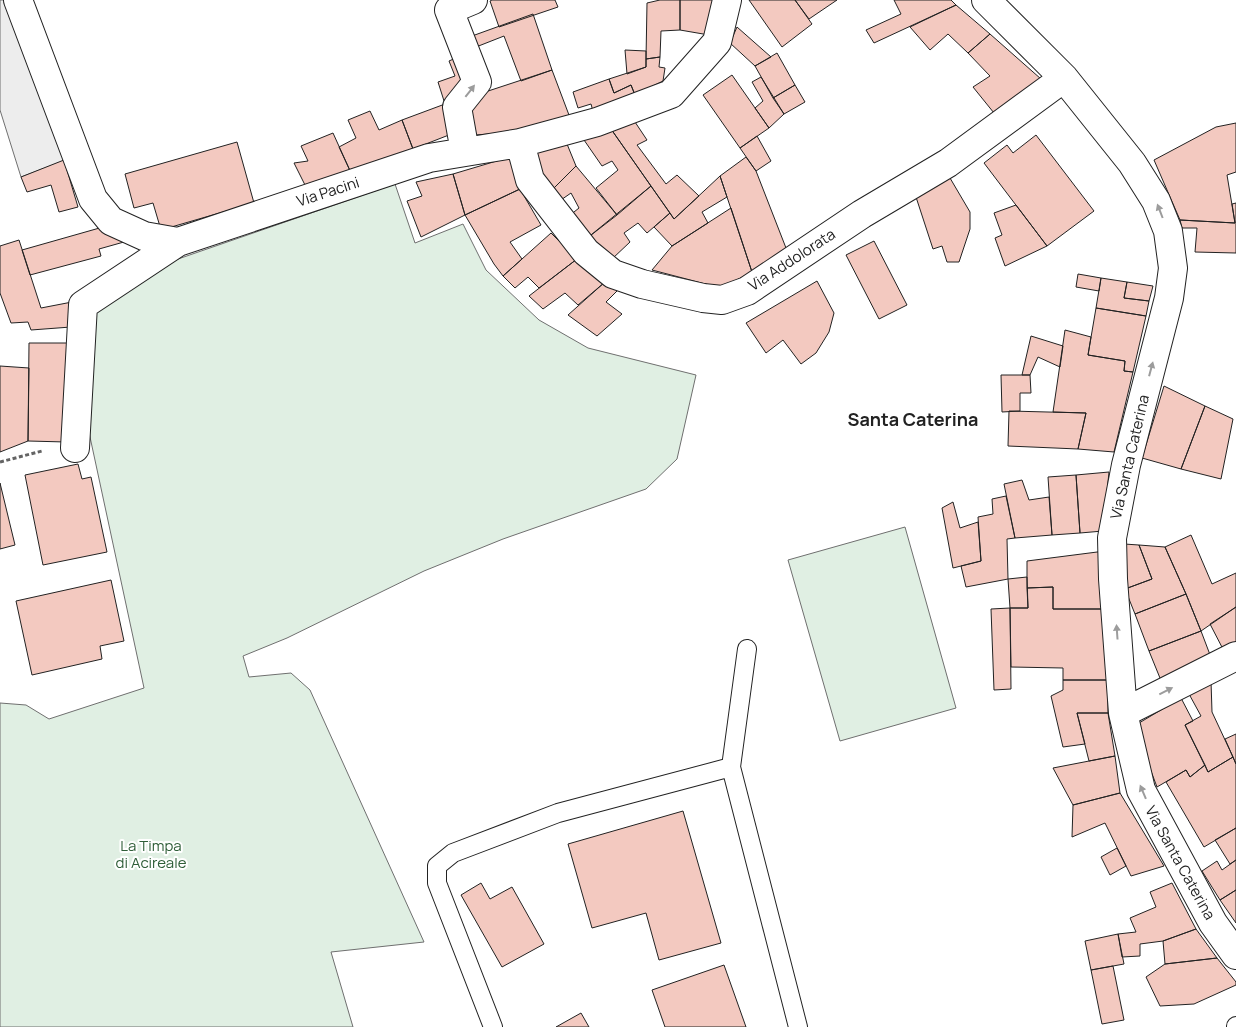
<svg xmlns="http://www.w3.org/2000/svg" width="1236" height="1027" viewBox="0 0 1236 1027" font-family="Manrope,sans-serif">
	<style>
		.green { fill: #e0efe3; stroke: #6f6f6f }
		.parking { fill: #ededed; stroke: #6f6f6f }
		.building { fill: #f3c9c0; stroke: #222 }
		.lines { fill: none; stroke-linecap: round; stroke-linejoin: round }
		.lane-casing { stroke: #222; stroke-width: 20 }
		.street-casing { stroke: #222; stroke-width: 30 }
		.path { stroke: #646464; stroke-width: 3; stroke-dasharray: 4 2.5; stroke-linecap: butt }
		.lane { stroke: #fff; stroke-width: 18 }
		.street { stroke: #fff; stroke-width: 28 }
		.oneway { fill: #9c9c9c }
		.labels { text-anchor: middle; stroke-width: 4; stroke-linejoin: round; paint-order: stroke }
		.street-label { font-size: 15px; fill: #222; stroke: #fff }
		.park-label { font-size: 15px; fill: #2f5e38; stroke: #fff }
		.quarter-label { font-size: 18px; font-weight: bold; fill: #222; stroke: #fff }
	</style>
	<rect width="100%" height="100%" fill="#fff"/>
	<path class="green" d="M395 184 415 243 463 224 486 270 539 320 588 348 696 375 677 459 646 489 503 539 424 571 287 638 243 656 249 677 291 673 310 690 424 942 331 952 353 1027H0V703L26 705 49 719 144 688 87 423 93 315 152 268Z
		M905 527 956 708 840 741 788 560Z"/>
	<path class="parking" d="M0 0H18L77 156 21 177 0 110Z"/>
	<path class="building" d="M492 0H555L558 7 499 27 490 1Z
		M660 0H680V30L661 31 660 57 646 59 647 3Z
		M680 0H716L709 35 680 30Z
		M749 0H795L812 24 782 47Z
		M795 0H837L809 19Z
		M894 0H951L956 5 874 43 866 30 901 14Z
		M956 5 990 34 968 53 948 34 930 50 910 27Z
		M533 14 552 70 521 81 504 36 476 47 472 36Z
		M737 27 771 57 755 66 730 43Z
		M990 34 1041 79 994 113 973 87 990 76 968 53Z
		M625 50 646 51V67L627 74Z
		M777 53 795 85 773 98 755 66Z
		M458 57 464 74 449 102 445 104 438 82 455 76 449 61Z
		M660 57 659 67 665 68 663 81 635 95 631 85 614 93 609 79 646 67V59Z
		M552 70 572 123 516 132 475 135 464 109 476 95Z
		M732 75 769 128 740 148 703 95Z
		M761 77 784 114 769 128 755 108 763 101 752 82Z
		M609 79 614 93 631 85 635 95 594 115 591 104 578 108 573 92Z
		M795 85 805 102 784 114 773 98Z
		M445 104 454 133 413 149 402 120Z
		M370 111 379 130 402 120 413 149 352 175 339 147 356 138 348 120Z
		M635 122 647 140 637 145 666 184 677 175 699 196 674 219 611 129Z
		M1236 123V172L1227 175 1235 223 1180 220 1154 160 1216 127Z
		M611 129 651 186 617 215 596 188 618 170 612 161 602 166 584 140Z
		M333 133 352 175 306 187 294 163 308 161 301 146Z
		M1036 135 1094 211 1047 246 984 163 1007 145 1013 153Z
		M757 136 771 161 756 171 740 148Z
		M237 142 254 203 161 230 153 203 134 208 125 174Z
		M567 144 576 166 551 191 531 153Z
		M510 157 520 189 465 215 453 174Z
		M746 157 756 171 786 248 752 272 720 176Z
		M64 160 78 207 59 212 51 185 27 192 21 177Z
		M576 166 617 215 586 239 569 216 579 208 571 193 558 202 551 191Z
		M453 174 465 215 421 237 407 201 422 196 416 182Z
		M720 176 727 197 702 212 708 223 672 246 654 227 670 213 674 219Z
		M950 178 970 212V229L959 262H947L942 246 933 249 915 194Z
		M651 186 670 213 647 233 638 223 624 233 630 242 612 259 586 239Z
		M520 189 541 225 510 242 522 259 503 276 494 264 465 215Z
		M1236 203V253L1195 252 1197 228H1182L1180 220 1235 223 1232 204Z
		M1016 205 1047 246 1005 266 995 238 1002 235 994 213Z
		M731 208 752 272 721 288 652 270 672 246Z
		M103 227 131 240 99 249 101 256 30 275 22 250Z
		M551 233 577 259 539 288 528 277 515 288 503 276Z
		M19 240 41 308 72 302 71 327 31 330 28 322 11 323 0 293V246Z
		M874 241 907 305 879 319 846 255Z
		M577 259 605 282 578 305 565 293 543 309 529 296Z
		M1078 274 1101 278 1099 291 1076 287Z
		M1101 278 1127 282 1124 298 1149 301 1146 316 1096 308Z
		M817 281 834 313 829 332 816 353 801 364 783 340 766 353 746 323Z
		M605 282 618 290 606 302 622 314 597 336 568 315Z
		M1127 282 1153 286 1149 301 1124 298Z
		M1096 308 1146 316 1133 372 1124 371 1125 361 1088 355Z
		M1065 330 1091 337 1088 355 1125 361 1124 371 1133 372 1114 452 1078 449 1086 413 1053 412Z
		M1031 336 1063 346 1060 367 1038 357 1030 375H1022Z
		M29 343H68L66 442 28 441Z
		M0 366 29 368 28 441 0 452Z
		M1001 375H1030L1031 393H1020V411L1002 412Z
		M1164 386 1205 406 1181 469 1142 458Z
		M1205 406 1233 419 1221 479 1181 469Z
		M1009 411 1086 413 1078 449 1008 446Z
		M78 464 82 479 91 477 107 552 43 565 25 475Z
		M1109 472 1103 531 1080 533 1076 475Z
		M1076 475 1080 533 1052 535 1048 477Z
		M1022 480 1029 500 1049 497 1052 535 1015 538 1004 484Z
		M0 483 15 545 0 549Z
		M1006 496 1015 538 1007 539 1008 579 966 587 961 566 981 561 978 517 993 514 992 499Z
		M953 502 960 528 978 522 981 561 953 568 942 508Z
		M1191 535 1212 584 1236 573V607L1201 631 1186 594 1165 547Z
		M1124 544 1139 545 1152 579 1125 589Z
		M1139 545 1165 547 1186 594 1135 614 1125 589 1152 579Z
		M1105 551 1106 609H1053V587L1027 588V561Z
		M1027 577 1028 608H1010L1008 579Z
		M111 580 124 641 100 646 102 659 32 675 16 601Z
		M1053 587V609H1106L1108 680H1063V668L1011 667 1010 608H1028L1027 588Z
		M1186 594 1201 631 1149 651 1135 614Z
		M1236 607V647L1225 653 1210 624Z
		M1010 608 1011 689 994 690 991 609Z
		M1201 631 1212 660 1162 683 1149 651Z
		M1063 680H1108V713H1077L1085 744 1063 747 1051 696 1063 690Z
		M1211 681 1212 712 1233 757 1208 772 1185 725 1201 716 1189 694Z
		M1181 698 1193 721 1185 725 1205 765 1190 777 1186 770 1157 787 1134 726Z
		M1077 713H1108L1115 756 1089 761Z
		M1236 734V764L1225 739Z
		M1115 756 1120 793 1073 805 1053 768Z
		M1233 757 1236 764V828L1204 847 1166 782 1186 770 1190 777 1205 765 1208 772Z
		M1120 793 1164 866 1131 876 1105 823 1072 837 1073 805Z
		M683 811 721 943 659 960 646 913 592 928 568 844Z
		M1236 828V860L1230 864 1215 840Z
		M1117 848 1126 866 1110 875 1101 857Z
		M1236 860V890L1220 900 1202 871 1217 861 1222 870Z
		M481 883 490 899 512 887 544 944 502 967 461 895Z
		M1172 883 1196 929 1163 941 1140 944V956L1122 957 1118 934 1136 932 1130 918 1156 907 1150 892Z
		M1236 890V923L1220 900Z
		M1196 929 1217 958 1165 964 1163 941Z
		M1118 934 1124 964 1091 970 1085 941Z
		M1217 958 1236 982V985L1194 1004 1160 1006 1146 977 1165 964Z
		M724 965 746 1027H665L652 990Z
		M1113 966 1124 1020 1102 1024 1091 970Z
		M581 1013 589 1027H556Z"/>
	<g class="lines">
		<defs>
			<path id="lane" d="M747 649 731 767 798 1027
				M493 1027 437 883V866L453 853 558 813 731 767
				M1236 1027V1026"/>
			<path id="street" d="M18 0 93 199 111 221 144 236 178 242 429 158 520 143 597 122 671 94 717 42 727 0
				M986 0 1064 78 1132 163 1156 201 1168 231 1173 268 1169 298 1126 465 1112 538 1113 579 1123 713 1141 790 1213 923 1236 955
				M520 143 530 180 586 252 613 274 642 284 703 298 722 300 747 291 862 214 948 163 1064 78
				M465 152 457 107 477 82 449 10 473 0
				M75 448 83 305 178 242
				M1123 713 1236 656"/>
		</defs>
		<use href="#lane" class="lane-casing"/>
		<use href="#street" class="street-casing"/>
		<path class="path" d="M0 462 42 451"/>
		<use href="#lane" class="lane"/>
		<use href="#street" class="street"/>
	</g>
	<defs><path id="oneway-solid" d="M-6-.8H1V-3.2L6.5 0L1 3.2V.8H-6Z" transform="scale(1.25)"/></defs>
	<g class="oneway">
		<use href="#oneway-solid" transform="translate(470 91) rotate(-52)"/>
		<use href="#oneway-solid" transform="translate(1160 211) rotate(-111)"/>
		<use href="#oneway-solid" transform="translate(1151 369) rotate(-75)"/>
		<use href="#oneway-solid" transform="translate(1117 632) rotate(-94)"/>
		<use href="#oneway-solid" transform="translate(1166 691) rotate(-27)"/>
		<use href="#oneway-solid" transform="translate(1143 792) rotate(-113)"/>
	</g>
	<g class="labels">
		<g class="street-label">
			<text transform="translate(328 192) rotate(-18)" y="5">Via Pacini</text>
			<text transform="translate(792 260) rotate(-33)" y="5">Via Addolorata</text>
			<text transform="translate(1130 457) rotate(-77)" y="5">Via Santa Caterina</text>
			<text transform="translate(1180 863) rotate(61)" y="5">Via Santa Caterina</text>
		</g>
		<g class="park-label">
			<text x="151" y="851">La Timpa<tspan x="151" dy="17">di Acireale</tspan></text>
		</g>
		<g class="quarter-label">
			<text x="913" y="426">Santa Caterina</text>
		</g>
	</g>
</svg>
